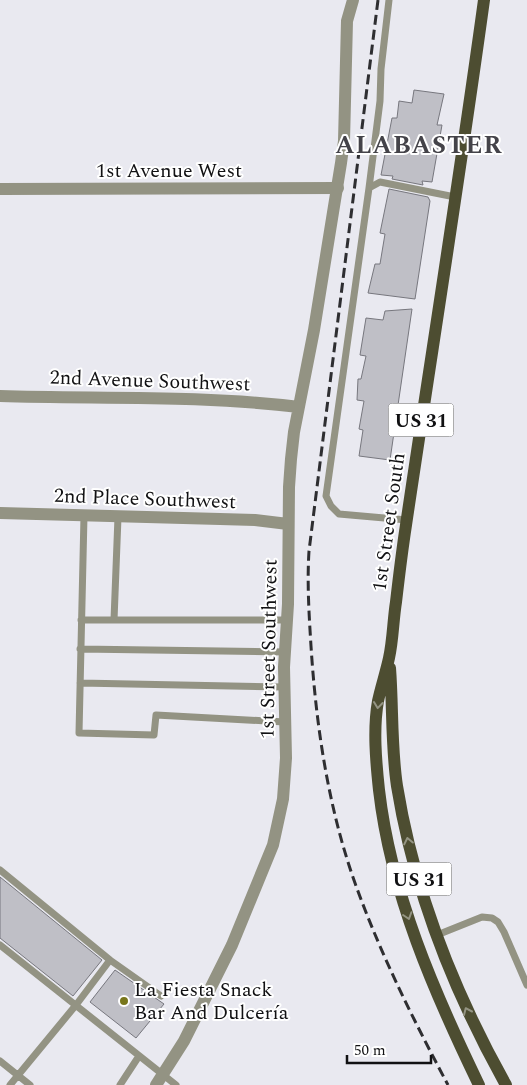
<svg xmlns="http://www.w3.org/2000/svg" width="527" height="1085" viewBox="0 0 527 1085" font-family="Spectral,serif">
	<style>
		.building { fill: #bfbfc6; stroke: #77777e }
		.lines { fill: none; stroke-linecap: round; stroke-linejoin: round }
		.service { stroke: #939383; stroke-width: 7 }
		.minor { stroke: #939383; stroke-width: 12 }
		.tertiary { stroke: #939383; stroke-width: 12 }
		.primary { stroke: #4d4d31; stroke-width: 12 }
		.rail { stroke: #2e2e31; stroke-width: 3; stroke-dasharray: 10 5; stroke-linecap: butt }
		.oneway { stroke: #949483 }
		.poi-dot { fill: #78761b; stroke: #fff; stroke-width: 2 }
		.labels { text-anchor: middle; stroke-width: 4; stroke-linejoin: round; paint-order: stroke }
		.shield { fill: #fff; stroke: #58585a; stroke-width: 1 }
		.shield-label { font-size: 19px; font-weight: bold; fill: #111113 }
		.street-label { font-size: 20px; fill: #111113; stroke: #fff }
		.poi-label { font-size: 20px; fill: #111113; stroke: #fff; text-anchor: start }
		.district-label { font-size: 25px; font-weight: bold; letter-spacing: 1px; fill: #444349; stroke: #fff }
	</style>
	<rect width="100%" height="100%" fill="#e9e9f0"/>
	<path class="building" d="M414 90 444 94 437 125H442L432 182 422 181 423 185 392 179 393 176 381 175 392 118H397L399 101 412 103Z
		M389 189 428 197 430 201 415 299 368 293 375 264H380L385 234 380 233Z
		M412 309 390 460 359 456 363 430 359 429 364 401 357 400 358 379H361L366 356 360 355 366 318 383 320 385 311Z
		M0 877 102 960 73 996 0 938Z
		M115 970 164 1004 136 1038 90 1002Z"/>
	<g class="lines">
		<path class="service" d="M369 188 380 101 381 69 389 0
			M84 516 79 733 154 735 156 715 285 722
			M407 520 339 514 331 506 326 496 369 188 380 182 455 197
			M81 620H287
			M114 620 118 517
			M80 649 285 652
			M80 683 284 687
			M0 870 110 960 76 1005 10 1085
			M437 935 482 917 492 918 498 922 504 932 527 985
			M0 945 176 1085
			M110 960 161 996
			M0 1061 30 1085
			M120 1085 139 1056"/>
		<path class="minor" d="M0 396C100 399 199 395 299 407
			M0 513 220 519 255 520 288 524
			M156 1085 184 1041 232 945 273 845 283 799 286 758 284 667 288 604 289 487 291 459 294 432 314 330 341 163 344 141 347 21 353 0"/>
		<path class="tertiary" d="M0 189 338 188"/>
		<path class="primary" d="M390 668C393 707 391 746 397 786 414 891 454 992 506 1085
			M479 1085C434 992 391 894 379 790 376 762 373 729 378 701 381 687 386 672 389 658 393 640 393 621 396 602 399 576 402 551 406 525 432 350 460 175 484 0"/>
		<path class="rail" d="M378 0 309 551C307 583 309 614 311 646 316 725 328 807 355 883 380 953 413 1019 448 1085"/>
	</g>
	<defs><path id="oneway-chevron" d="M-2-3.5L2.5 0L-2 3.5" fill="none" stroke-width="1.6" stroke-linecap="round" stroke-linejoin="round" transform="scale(1.25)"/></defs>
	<g class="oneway">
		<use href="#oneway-chevron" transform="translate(378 705) rotate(97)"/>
		<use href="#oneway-chevron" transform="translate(408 841) rotate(-102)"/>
		<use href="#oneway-chevron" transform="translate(408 916) rotate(72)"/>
		<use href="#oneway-chevron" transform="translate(467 1011) rotate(-114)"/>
	</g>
	<circle class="poi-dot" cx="124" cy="1001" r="5"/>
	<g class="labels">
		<g class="shield">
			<rect x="388.5" y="403.5" width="65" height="33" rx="4"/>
			<rect x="386.5" y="862.5" width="65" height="33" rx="4"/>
		</g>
		<g class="shield-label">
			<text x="421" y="427">US 31</text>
			<text x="419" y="886">US 31</text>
		</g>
		<g class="street-label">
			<text x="169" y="177">1st Avenue West</text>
			<text transform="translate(150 380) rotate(2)" y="7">2nd Avenue Southwest</text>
			<text transform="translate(145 498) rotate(2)" y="7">2nd Place Southwest</text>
			<text transform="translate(388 522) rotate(-82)" y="7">1st Street South</text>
			<text transform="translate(268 649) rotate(-89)" y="7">1st Street Southwest</text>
		</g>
		<g class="poi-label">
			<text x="134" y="996">La Fiesta Snack<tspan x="134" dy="23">Bar And Dulcería</tspan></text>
		</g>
		<g class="district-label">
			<text x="419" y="153">ALABASTER</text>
		</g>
	</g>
	<path d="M347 1055v8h84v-8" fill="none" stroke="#111113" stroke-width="2.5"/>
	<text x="354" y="1055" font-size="15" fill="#111113" stroke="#ffffff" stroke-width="4" paint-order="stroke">50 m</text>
</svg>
